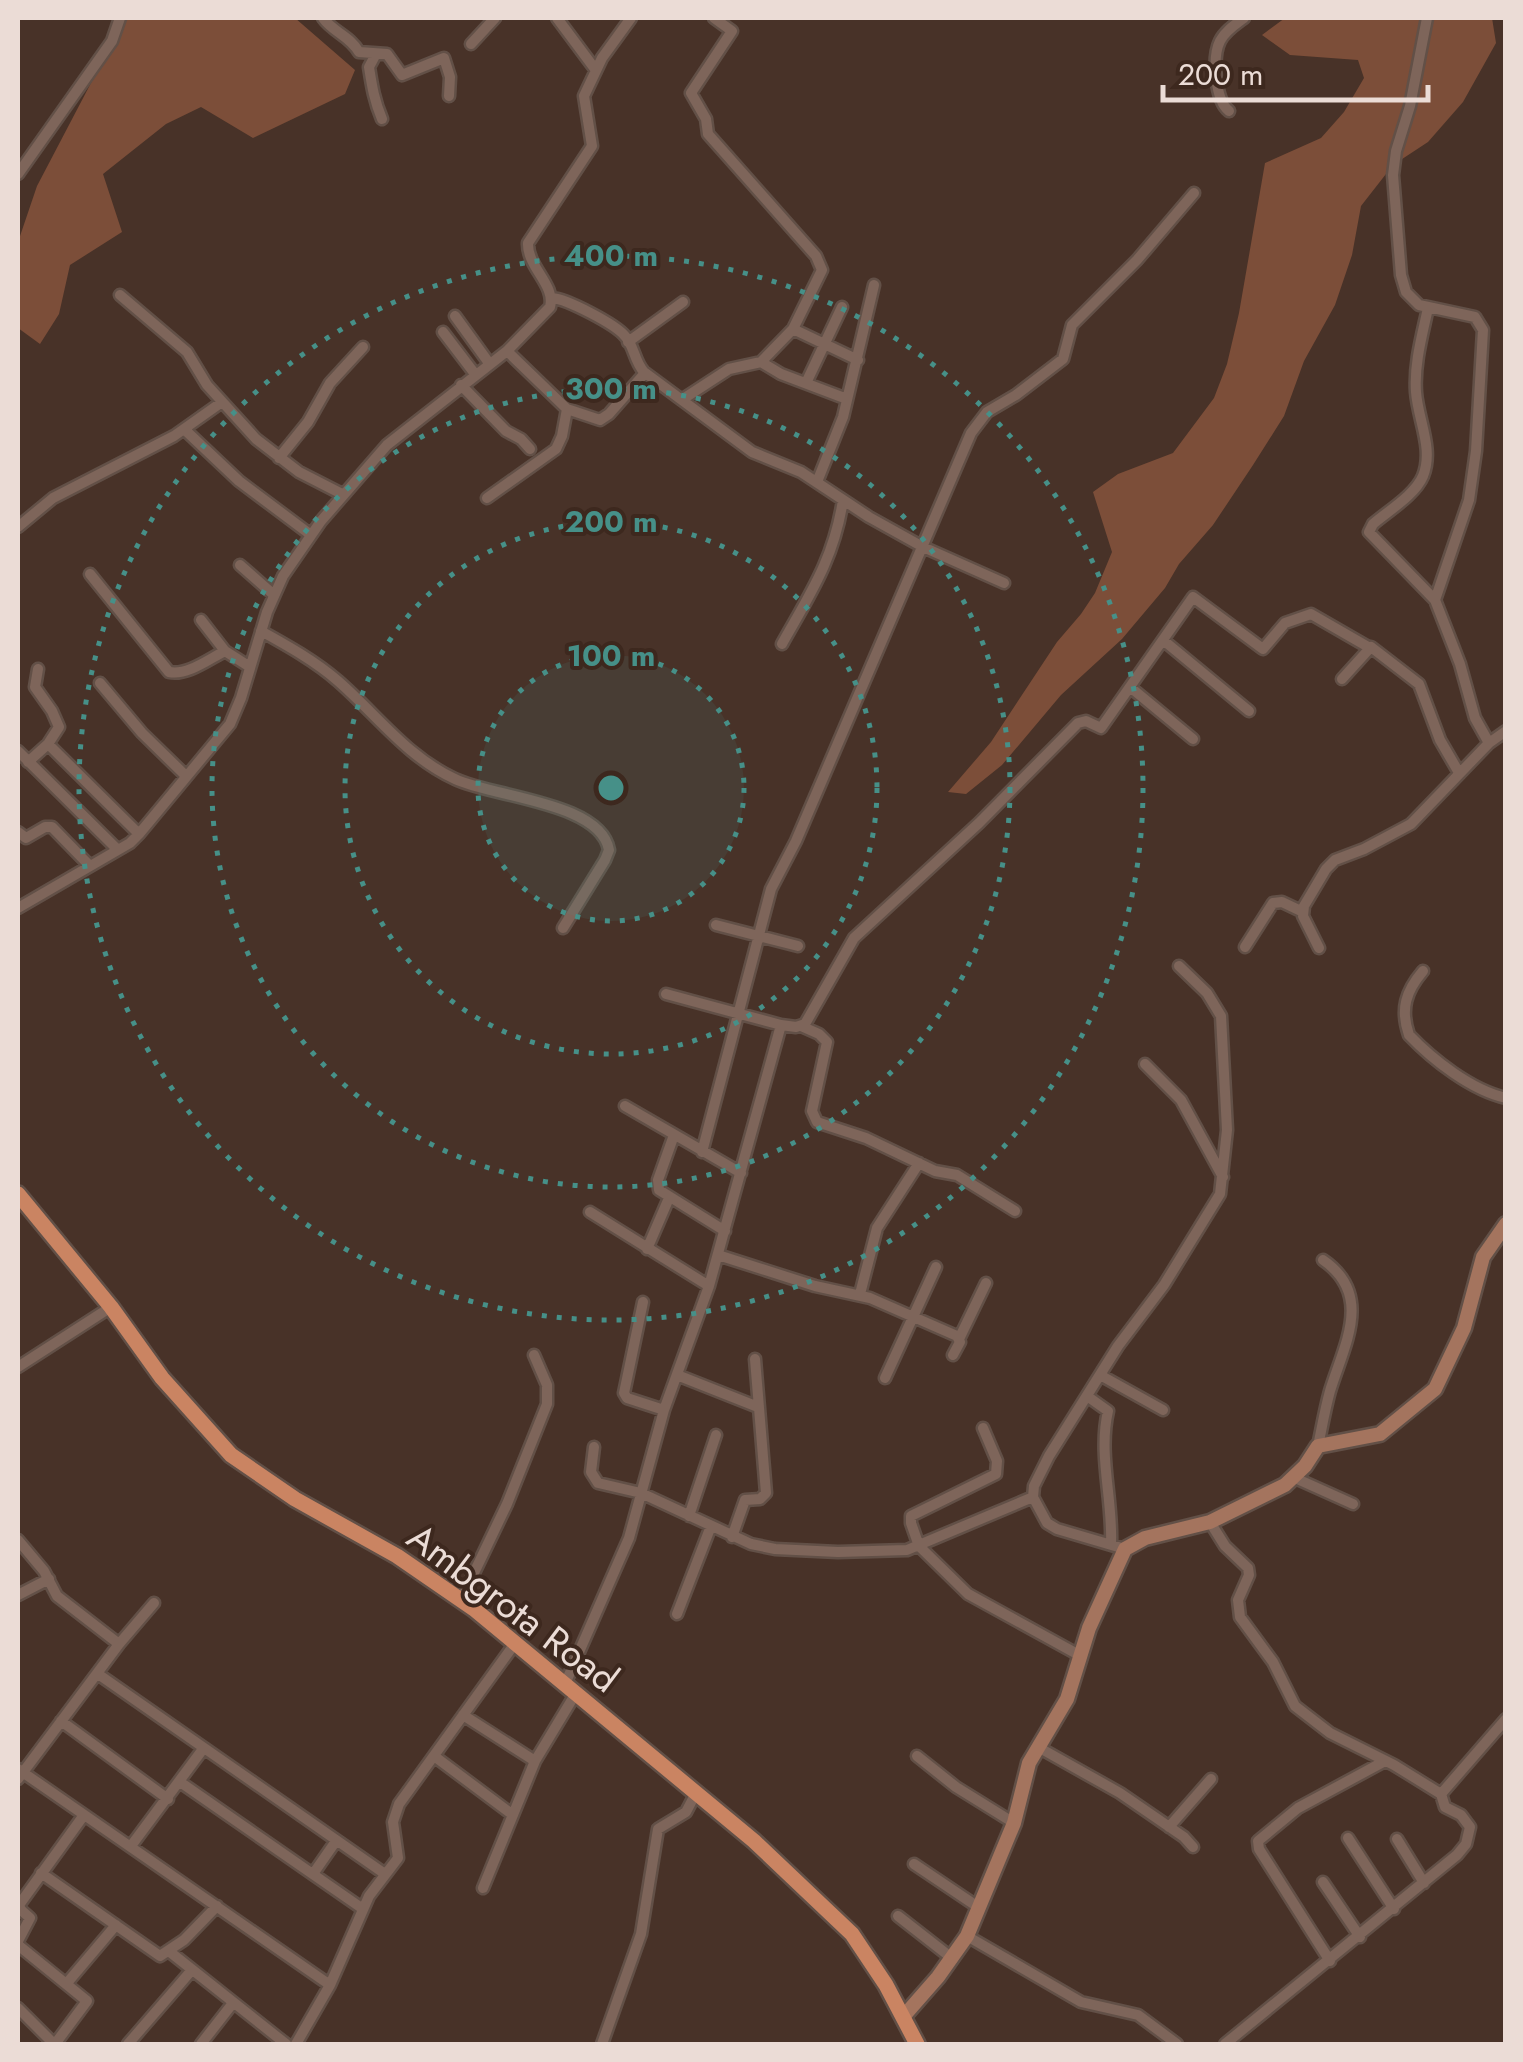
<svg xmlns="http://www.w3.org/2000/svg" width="1523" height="2062" viewBox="0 0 1523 2062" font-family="Jost,sans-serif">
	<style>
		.green { fill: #7c4e39 }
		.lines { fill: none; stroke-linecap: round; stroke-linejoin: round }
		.street-casing { stroke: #625047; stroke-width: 15 }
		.secondary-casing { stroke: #625047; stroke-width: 19 }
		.primary-casing { stroke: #625047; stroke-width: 20 }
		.street { stroke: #7e655a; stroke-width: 10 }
		.secondary { stroke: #a4745e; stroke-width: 14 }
		.primary { stroke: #ca8462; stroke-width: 15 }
		.ring { fill: none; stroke: #469088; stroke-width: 5; stroke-dasharray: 5 10 }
		.labels { text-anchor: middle; stroke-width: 8; stroke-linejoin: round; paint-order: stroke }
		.street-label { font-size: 38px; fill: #ebdcd6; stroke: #3d281e }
		.centre { fill: #469088; stroke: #3d281e; stroke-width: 5 }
		.ring-label { font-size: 30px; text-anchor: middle; font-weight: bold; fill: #469088; stroke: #3d281e; stroke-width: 8; stroke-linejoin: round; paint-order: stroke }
	</style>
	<rect width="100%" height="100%" fill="#483228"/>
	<path class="green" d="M125 18H295L355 70 345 94 253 138 201 107 166 124 103 174 122 232 70 265 59 314 40 344 18 328V242L37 186Z
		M1285 18H1492L1496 43 1463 102 1428 142 1393 165 1361 206 1352 255 1335 305 1304 361 1284 416 1253 465 1213 525 1179 564 1165 588 1122 639 1061 695 1002 765 966 794 948 792 991 742 1057 642 1081 614 1095 593 1112 552 1093 492 1118 474 1173 453 1214 398 1227 364 1239 313 1265 163 1321 138 1344 112 1364 78 1358 60 1290 55 1262 35Z"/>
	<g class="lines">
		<defs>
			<path id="street" d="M323 18C333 32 350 36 359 52L387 54 402 75 444 58 450 77 449 96
				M557 18 595 69
				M471 44 495 18
				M376 54 369 67C372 86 374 100 382 119
				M1229 111C1215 100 1212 57 1220 41 1225 31 1236 24 1244 18
				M18 174 112 41 120 18
				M120 295 187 352 207 385 256 439 299 472 342 494
				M552 298C567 299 615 324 625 336 634 345 634 361 644 372L752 452 801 472 869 517 923 547 1004 583
				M1428 308C1422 336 1414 364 1416 392 1418 420 1434 449 1423 476 1415 495 1388 511 1373 524L1369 532 1435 600
				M455 316 489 363
				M793 329 858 360
				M443 332 475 374
				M628 342 683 302
				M507 351 567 409 600 420 609 414 645 373
				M761 362 781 374 847 399
				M806 383 842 307
				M461 385 506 431 521 439 530 449
				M683 399 729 369 761 362 793 329 822 270 816 256 708 134 706 119 691 93 732 31 714 18
				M184 429 239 481 311 535
				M279 458 308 422 330 383 363 347
				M817 482 843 417 874 285
				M487 498 556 449 562 436 567 409
				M18 527 53 498 174 436 222 402
				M240 565 274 595
				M90 574 169 672C187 676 209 659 225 651
				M201 620 225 651 250 667
				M261 631C288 646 315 661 338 681 377 715 407 757 455 779 492 797 601 802 609 850L605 860 563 928
				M1163 640 1249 711
				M782 644C810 594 834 559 843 500
				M1342 679 1371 647 1419 684 1440 740 1458 771
				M100 683 142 733 186 776
				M1130 687 1193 739
				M1489 743 1506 731
				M48 744 139 834
				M18 751 117 849
				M28 762 48 744 59 727 52 711 35 687 38 669
				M18 832 26 838 45 827H52L89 865
				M18 908 130 843 139 834 230 724 241 698 267 612 283 576 321 521 387 445 507 351 550 307C556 285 527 267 528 243L592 146 584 96 602 58 631 18
				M716 925 798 946
				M1245 947 1273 903 1282 902 1303 912
				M1319 948 1303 916 1304 906 1326 869 1335 860 1364 849 1411 824 1489 743 1475 718 1460 664 1435 600 1469 500 1476 451 1483 330 1475 317 1419 305 1406 292 1401 275 1393 175 1396 151 1410 106 1427 18
				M1423 971C1406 991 1400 1009 1409 1035 1433 1060 1471 1090 1506 1098
				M666 994 781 1025 796 1027 805 1024 854 938 979 823 1078 723 1086 721 1101 728 1193 597 1263 649 1285 623 1311 614 1370 648
				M801 1026 819 1034 827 1042 812 1111 817 1122 866 1138 935 1171 957 1175 1015 1211
				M1145 1064 1181 1100 1223 1177
				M625 1106 741 1173
				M674 1135 658 1180 659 1190 725 1231
				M702 1152 771 889 796 841 971 433 987 412 1016 395 1063 359 1072 325 1137 260 1194 193
				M590 1212 709 1286
				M647 1249 669 1198
				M718 1255 815 1286 870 1298 957 1336 960 1342 953 1355
				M860 1294 877 1228 919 1163
				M643 1302 624 1393 627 1398 664 1410
				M959 1339 986 1283
				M18 1367 111 1307
				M677 1375 758 1407
				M1100 1375 1163 1410
				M885 1378 936 1267
				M1087 1396 1108 1411C1098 1455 1113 1499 1111 1544
				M983 1428 997 1461 996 1474 911 1516V1523L919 1546 968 1594 1079 1655
				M1318 1446C1322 1427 1325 1409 1330 1391 1344 1345 1374 1295 1323 1260
				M594 1447 591 1472 598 1483 641 1493 751 1544 775 1549 838 1552 907 1550 1033 1497
				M1295 1478 1353 1504
				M689 1516 716 1435
				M1210 1522 1225 1546 1248 1568 1249 1575 1238 1600 1240 1617 1273 1662 1295 1706 1330 1733 1394 1765 1441 1794
				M732 1537 745 1500 760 1499 766 1493 755 1359
				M18 1540 44 1571 57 1596 119 1644
				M1125 1549 1057 1529 1047 1523 1033 1497 1034 1486 1049 1456 1118 1346 1164 1285 1220 1194 1227 1130 1221 1016 1207 993 1179 966
				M18 1595 49 1579
				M461 1600 507 1504 547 1404V1385L534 1355
				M677 1614 711 1526
				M98 1674 385 1874
				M565 1684 629 1538 664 1410 709 1286 781 1025
				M463 1715 535 1761
				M61 1721 168 1799
				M1038 1747 1120 1793 1184 1837 1193 1847
				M434 1756 513 1815
				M917 1756 956 1787 1014 1823
				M18 1769 330 1985
				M18 1779 119 1644 154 1603
				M180 1782 363 1909
				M1169 1827 1211 1779
				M1348 1838 1394 1909
				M1397 1839 1424 1883
				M131 1846 203 1749
				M914 1864 978 1907
				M41 1873 160 1956 184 1940 217 1906
				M313 1874 336 1841
				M1323 1882 1360 1937
				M483 1888 535 1761 576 1693
				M898 1916 953 1959
				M967 1936 1081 2002 1138 2015 1177 2044
				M18 1941 30 1918 21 1910 19 1905 84 1815
				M18 1945 87 2001 55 2044
				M170 1952 286 2044
				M1330 1961 1259 1849 1258 1841 1298 1808 1385 1761
				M67 1983 116 1925
				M18 2008 54 2044
				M128 2044 191 1971
				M201 2044 233 2003
				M296 2044 330 1985 369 1896 398 1858 393 1822 399 1804 516 1642
				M602 2044 641 1934 658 1829 686 1812 696 1793
				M1225 2044 1457 1855 1466 1844 1470 1827 1461 1815 1445 1807 1441 1794 1506 1719"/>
			<path id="secondary" d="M903 2017 938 1977 967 1936 1014 1823 1029 1763 1067 1699 1089 1628 1125 1549 1145 1538 1210 1522 1285 1485 1305 1466 1318 1446 1380 1434 1435 1389 1464 1328 1483 1257 1506 1224"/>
			<path id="primary" d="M18 1194 111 1307 162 1378 231 1455 295 1499 397 1556 474 1609 754 1841 852 1934 886 1985 917 2044"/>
		</defs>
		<use href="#street" class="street-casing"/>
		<use href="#secondary" class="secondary-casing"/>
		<use href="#primary" class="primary-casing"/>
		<use href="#street" class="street"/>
		<use href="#secondary" class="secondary"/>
		<use href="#primary" class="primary"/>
	</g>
	<circle cx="611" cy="788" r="133" fill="#469088" fill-opacity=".12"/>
	<g class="ring">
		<circle cx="611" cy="788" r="133"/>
		<circle cx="611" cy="788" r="266"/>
		<circle cx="611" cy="788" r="399"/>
		<circle cx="611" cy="788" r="532"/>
	</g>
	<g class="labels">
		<g class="street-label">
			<text transform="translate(513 1608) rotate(37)" y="13">Ambgrota Road</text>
		</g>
	</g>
	<circle cx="611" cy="788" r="15" class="centre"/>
	<g class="ring-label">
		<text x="611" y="266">400 m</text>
		<text x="611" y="399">300 m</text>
		<text x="611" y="532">200 m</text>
		<text x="611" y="666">100 m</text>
	</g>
	<rect width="1523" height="2062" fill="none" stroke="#ebdcd6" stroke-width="40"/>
	<path d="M1163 85v15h265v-15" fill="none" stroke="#ebdcd6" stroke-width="5"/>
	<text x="1178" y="85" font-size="30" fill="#ebdcd6" stroke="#3d281e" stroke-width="8" paint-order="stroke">200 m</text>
</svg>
